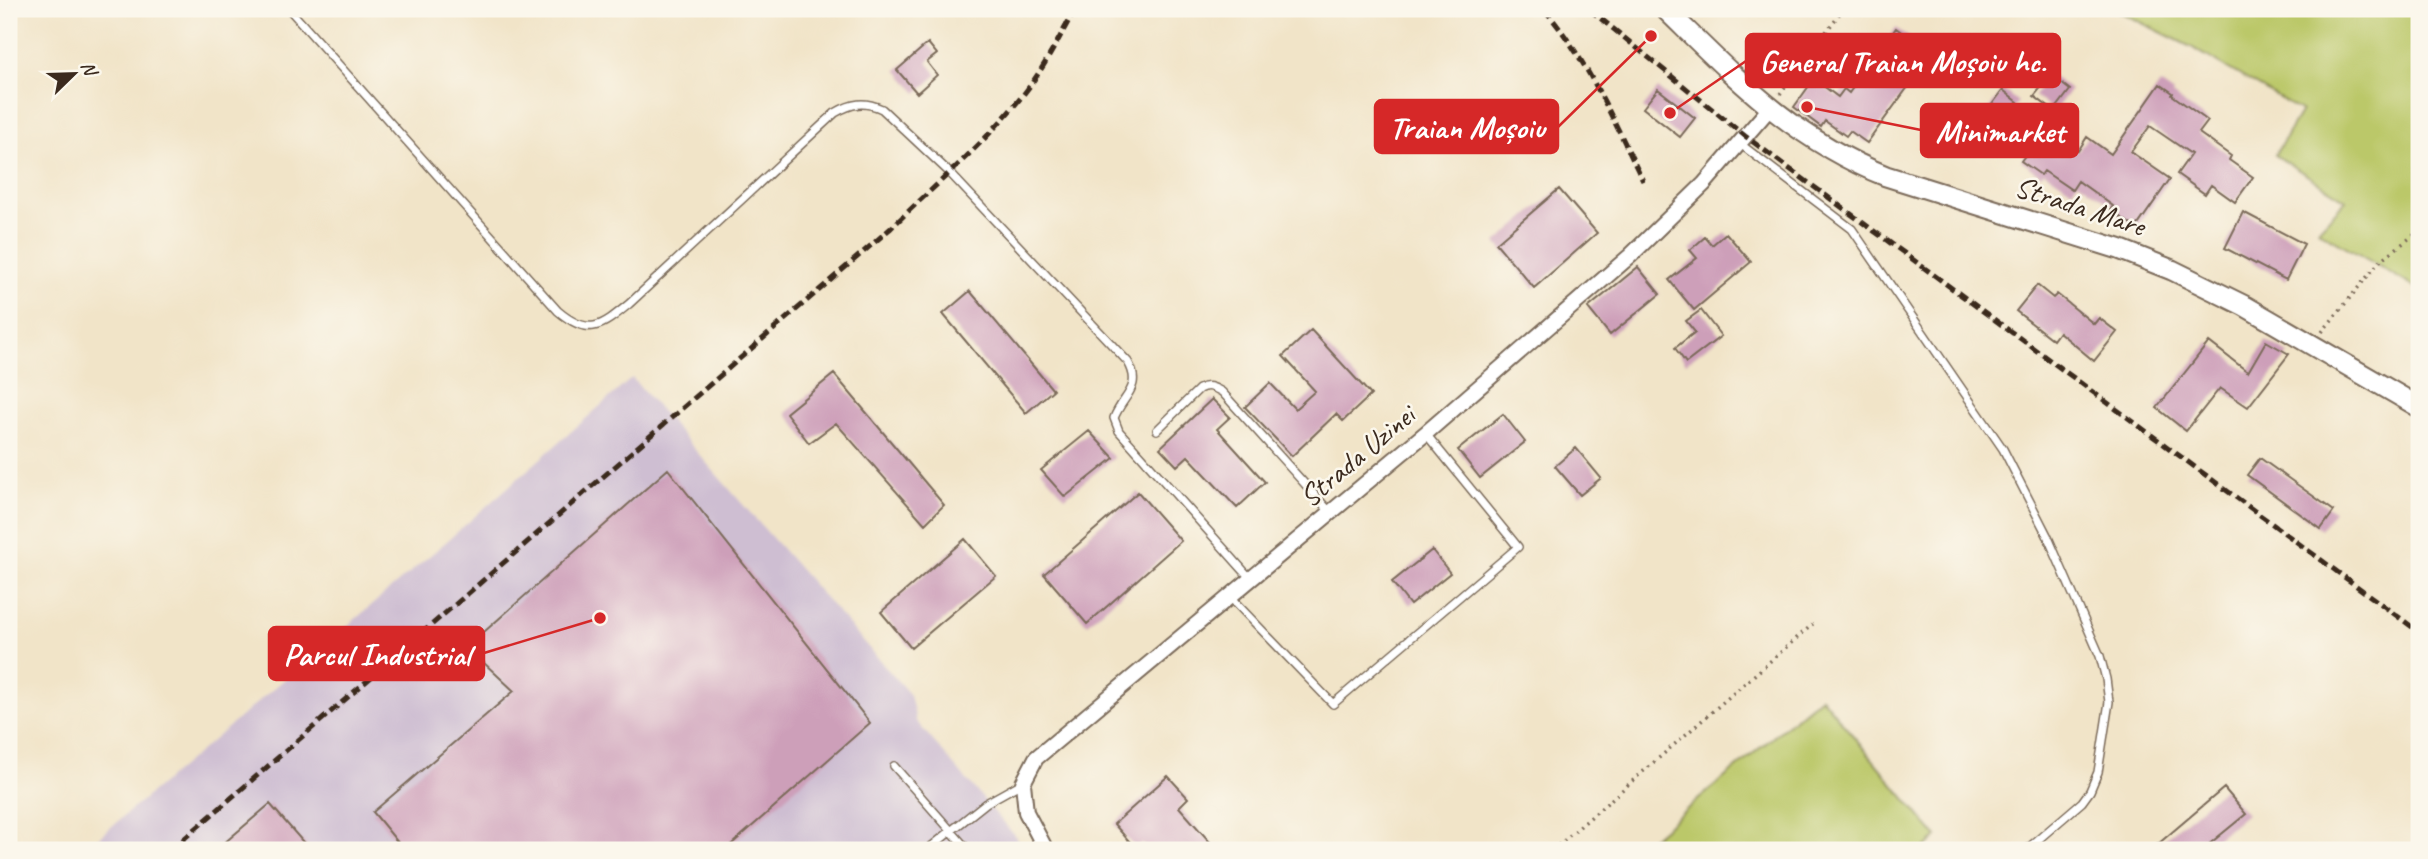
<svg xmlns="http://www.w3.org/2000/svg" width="2428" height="859" viewBox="0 0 2428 859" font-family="Caveat,sans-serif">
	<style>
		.industrial { fill: #cebed2 }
		.green { fill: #bbc869; stroke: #7b7944; stroke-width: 2 }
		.building { fill: #cd9fb9 }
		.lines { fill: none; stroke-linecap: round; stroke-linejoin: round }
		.service-casing { stroke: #7b6b5a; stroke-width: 10 }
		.minor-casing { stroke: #7b6b5a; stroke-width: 18 }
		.secondary-casing { stroke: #7b6b5a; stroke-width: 23 }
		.path { stroke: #7b6b5a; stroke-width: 3.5; stroke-dasharray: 2 5; stroke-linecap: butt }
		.service { stroke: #fff; stroke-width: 7 }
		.minor { stroke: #fff; stroke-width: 14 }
		.secondary { stroke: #fff; stroke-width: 19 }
		.rail { stroke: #3b2a1e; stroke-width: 5; stroke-dasharray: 10 5; stroke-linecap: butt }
		.labels { text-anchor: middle; stroke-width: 5; stroke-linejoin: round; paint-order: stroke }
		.street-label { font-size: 30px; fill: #3b2a1e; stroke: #fbf7ec }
		.leader { fill: none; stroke: #d62828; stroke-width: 2.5 }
		.callout-dot { fill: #d62828; stroke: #fbf7ec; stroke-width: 2.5 }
		.callout { fill: #d62828; stroke: #d62828; stroke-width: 2.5 }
		.callout-label { font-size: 32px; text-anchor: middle; font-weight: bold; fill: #fff }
	</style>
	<rect width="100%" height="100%" fill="#fbf7ec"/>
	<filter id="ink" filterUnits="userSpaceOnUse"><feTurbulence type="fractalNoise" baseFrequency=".0143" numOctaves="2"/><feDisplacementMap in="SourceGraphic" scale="14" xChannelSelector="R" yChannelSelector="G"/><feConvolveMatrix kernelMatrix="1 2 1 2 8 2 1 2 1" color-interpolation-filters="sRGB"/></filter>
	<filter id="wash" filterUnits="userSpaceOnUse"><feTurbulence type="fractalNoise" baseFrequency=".00686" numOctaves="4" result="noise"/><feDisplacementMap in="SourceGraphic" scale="28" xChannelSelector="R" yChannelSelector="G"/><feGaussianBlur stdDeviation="1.57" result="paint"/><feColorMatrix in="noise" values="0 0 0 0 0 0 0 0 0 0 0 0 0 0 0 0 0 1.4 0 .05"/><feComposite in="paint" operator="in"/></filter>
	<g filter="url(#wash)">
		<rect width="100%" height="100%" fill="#f1e4c8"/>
		<path class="industrial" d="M632 378 910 695 916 721 1027 850H84L447 541Z"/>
		<path class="green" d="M2114 9H2419V290L2318 230 2346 200 2275 155 2301 111 2191 47Z
			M1821 697 1937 837 1922 850H1638Z"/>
		<g id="blocks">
			<path class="building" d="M1896 28 1932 54 1867 143 1850 131 1846 136 1825 121 1821 127 1794 107 1814 79 1838 97 1844 89 1849 93Z
				M928 43 937 54 927 62 937 75 917 93 897 70Z
				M2051 75 2070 90 2054 111 2034 96Z
				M2160 84 2173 93 2172 95 2208 121 2199 133 2231 156 2229 160 2253 177 2235 202 2211 185 2205 194 2177 174 2191 154 2150 126 2131 152 2170 179 2136 228 2110 210 2113 206 2078 181 2072 190 2044 171 2041 175 2021 161 2046 127 2078 151 2087 137 2111 154Z
				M1658 89 1695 118 1680 137 1643 108Z
				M2003 90 2018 102 1990 138 1975 127Z
				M1559 189 1597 233 1534 288 1496 243Z
				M2243 212 2304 244 2286 280 2225 248Z
				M1726 233 1751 262 1694 310 1669 280 1697 258 1690 250 1705 237 1712 245Z
				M1638 267 1660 294 1610 335 1588 308Z
				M2037 285 2053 298 2057 294 2094 324 2099 318 2117 332 2094 361 2059 332 2053 340 2016 311Z
				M970 291 1053 390 1026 413 943 314Z
				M1701 310 1721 336 1686 363 1675 348 1695 332 1686 321Z
				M1311 330 1371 395 1343 421 1336 414 1292 456 1245 407 1270 383 1295 409 1315 391 1283 356Z
				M2266 341 2289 354 2248 407 2220 388 2186 431 2157 408 2209 342 2248 372Z
				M834 374 944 505 925 524 836 423 809 443 786 413Z
				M1212 399 1230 417 1217 429 1265 482 1237 508 1188 456 1177 466 1160 448Z
				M1503 414 1525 442 1480 478 1458 450Z
				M1089 431 1114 458 1065 497 1041 470Z
				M1576 448 1601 478 1580 495 1555 466Z
				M2260 458 2334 511 2321 529 2247 475Z
				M668 469 870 723 725 850H404L373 812 514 691 467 647Z
				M1138 492 1181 541 1087 624 1044 574Z
				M965 539 996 576 911 648 881 612Z
				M1432 550 1450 573 1410 605 1392 582Z
				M1168 776 1188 798 1179 807 1217 850H1148L1142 844 1136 849 1114 824Z
				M2224 788 2246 814 2202 850H2151Z
				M270 804 310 850H216Z"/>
		</g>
	</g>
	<g filter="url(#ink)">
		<use href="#blocks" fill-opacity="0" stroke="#7b6b5a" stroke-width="2"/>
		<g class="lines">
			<defs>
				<path id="service" d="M289 9 558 311C589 337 601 327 629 304L835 113C852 103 864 101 882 109L949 172 1128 362C1143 388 1123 395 1114 418L1119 431 1251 579
					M1739 143 1852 229 2003 449 2047 535 2100 656 2106 679 2109 702 2098 772 2090 791 2082 802 2026 850
					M1157 430 1199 389C1208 384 1213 387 1222 392L1331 513
					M1230 597 1333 704 1518 547 1426 434
					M894 766 968 850
					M927 850 986 803 1022 783"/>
				<path id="minor" d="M1046 850 1026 812 1023 783 1036 758 1426 433 1630 256 1704 184 1769 109"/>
				<path id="secondary" d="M1665 9C1736 78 1791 138 1886 176L2119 249 2172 270 2245 306 2419 407"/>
			</defs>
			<use href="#service" class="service-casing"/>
			<use href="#minor" class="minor-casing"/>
			<use href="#secondary" class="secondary-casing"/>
			<path class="path" d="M1780 94 1843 9
				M2322 332 2380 261 2419 231
				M1553 850 1813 624"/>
			<use href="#service" class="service"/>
			<use href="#minor" class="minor"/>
			<use href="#secondary" class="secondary"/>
			<path class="rail" d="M1544 9C1587 59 1614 121 1643 181
				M1589 9 1745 136 2419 632
				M171 850 891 228C936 184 987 142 1026 91 1045 66 1060 37 1075 9"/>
		</g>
	</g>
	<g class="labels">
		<g class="street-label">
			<text transform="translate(2080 206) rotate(18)" y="10">Strada Mare</text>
			<text transform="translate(1357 456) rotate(-40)" y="10">Strada Uzinei</text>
		</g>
	</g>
	<path class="leader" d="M1670 113L1746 61M1651 36L1558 127M1807 107L1921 130M600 618L484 653"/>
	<g class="callout-dot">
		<circle cx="1670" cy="113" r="7"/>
		<circle cx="1651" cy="36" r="7"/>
		<circle cx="1807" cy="107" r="7"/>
		<circle cx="600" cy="618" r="7"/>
	</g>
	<g class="callout">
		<rect x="1746" y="34" width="314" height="53" rx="7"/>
		<rect x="1375" y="100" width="183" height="53" rx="7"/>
		<rect x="1921" y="104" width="157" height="53" rx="7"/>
		<rect x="269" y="627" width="215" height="53" rx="7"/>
	</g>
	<g class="callout-label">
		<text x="1903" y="72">General Traian Moșoiu hc.</text>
		<text x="1467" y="138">Traian Moșoiu</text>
		<text x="2000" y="142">Minimarket</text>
		<text x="377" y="665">Parcul Industrial</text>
	</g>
	<rect width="2428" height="859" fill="none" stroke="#fbf7ec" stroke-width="35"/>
	<g transform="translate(74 74) rotate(67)" stroke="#fbf7ec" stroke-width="5" paint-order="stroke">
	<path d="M0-5L12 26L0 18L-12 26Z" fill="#3b2a1e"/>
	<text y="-10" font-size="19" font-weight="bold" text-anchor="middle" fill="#3b2a1e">N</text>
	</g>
</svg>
